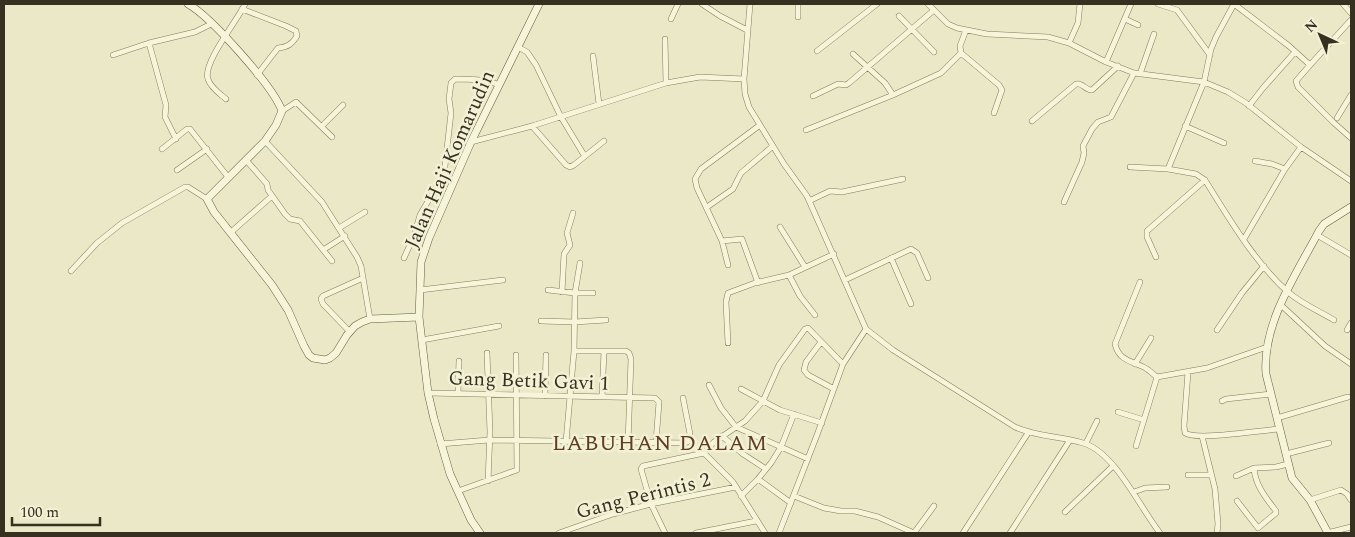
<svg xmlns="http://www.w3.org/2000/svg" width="1355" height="537" viewBox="0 0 1355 537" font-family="Spectral,serif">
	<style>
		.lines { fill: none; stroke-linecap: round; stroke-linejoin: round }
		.street-casing { stroke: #847b5d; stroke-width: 6 }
		.secondary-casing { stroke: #665c41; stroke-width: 8 }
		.street { stroke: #f6f4d9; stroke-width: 5 }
		.secondary { stroke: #f6f4d9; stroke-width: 7 }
		.labels { text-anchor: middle; stroke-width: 5; stroke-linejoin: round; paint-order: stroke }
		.street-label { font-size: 20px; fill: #363020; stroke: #f3f1d5 }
		.quarter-label { font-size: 22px; letter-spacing: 1px; fill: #5f3d23; stroke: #f3f1d5 }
	</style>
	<rect width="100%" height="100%" fill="#eae8c6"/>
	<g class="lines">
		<defs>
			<path id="street" d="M702 4 720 16 747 30
				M750 4 744 79 745 94 749 107 784 164 807 196 866 329 843 364 817 435 779 533
				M928 4 948 24 957 28 987 34 1048 37 1069 43 1106 62 1134 73 1204 82 1228 92 1246 103 1301 147 1351 181
				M1158 4 1177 10 1210 55
				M1234 4 1216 37 1211 49 1204 82 1168 169 1196 174 1205 180C1228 217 1255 263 1288 292 1302 304 1319 311 1334 320
				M1234 4 1289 46 1310 65 1296 81 1298 87 1334 123 1351 138
				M1343 4 1351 13
				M242 9 286 26 296 31 297 36C292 44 288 47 278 48L257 75
				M899 16 934 52
				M798 17V4
				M671 19 678 4
				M1125 19 1138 25
				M966 30 960 46 961 53 999 85 1002 90 994 113
				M665 39 666 83
				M149 43 166 105 165 117 176 139
				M1069 43 1078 23 1080 4
				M518 47 527 52 536 65 561 117 584 155
				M817 51 877 4
				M113 55 149 43 195 32 211 24
				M593 56 599 104
				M1106 62 1131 4
				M1310 65 1351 20
				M1140 74 1154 34
				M893 95 941 73 961 53
				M813 96 838 84 846 85 849 83 934 10
				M226 99C220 94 210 87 208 79 202 63 238 20 245 4
				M1249 106 1263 88 1295 52
				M282 111 296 102 332 137
				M1337 118 1351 95
				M1032 121 1076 84C1082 82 1086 91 1092 90L1118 66
				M322 126 343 105
				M532 126 566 165 570 167 574 165 604 141
				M1185 126 1224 143
				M806 130 893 95 885 83 853 54
				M265 141 322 202 357 257 361 266 370 319
				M471 142 532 126 666 83 700 77 744 79
				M162 149 187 129H190L228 177
				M246 160 267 184 268 190 285 214 290 219 300 221 332 261
				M1255 161 1272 164 1285 169
				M1130 167 1168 169
				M177 170 207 149
				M809 201 830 191 842 192 903 179
				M1064 202 1082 162 1084 153 1083 146 1092 129 1098 122 1111 117 1134 73
				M707 207 733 189 741 173 773 146
				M780 227 805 267
				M339 228 365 212
				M230 233 272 196
				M1317 235 1351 255
				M1244 239 1285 169 1301 147
				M722 241 742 239 758 283
				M323 250 345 236
				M1156 257 1147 237V231L1205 180
				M404 258 414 236 420 215 441 179 445 166 451 113 449 99 451 83 455 79C468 79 486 79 499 85
				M891 258 911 304
				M580 263 575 293H593
				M728 265 722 241 697 188 695 179 701 169 760 125
				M71 271 97 243 122 223 185 187H188L207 199
				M789 275 800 296 815 315
				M845 280 911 249 917 253 928 278
				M1140 282 1115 344C1119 362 1134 361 1147 369 1150 371 1153 374 1157 377
				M420 290 503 280
				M548 290 575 293 574 351 566 442
				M562 292 564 254 570 245 567 233 573 213
				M1281 305 1325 346 1351 364
				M541 321 575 322 606 320
				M866 329 893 350 1015 427C1037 437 1060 436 1083 443 1115 452 1140 508 1160 533
				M1217 330 1242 293 1264 266
				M1347 330 1351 323
				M350 332 323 304 321 299 323 296 363 278
				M422 340 499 326
				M821 342 806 362 804 370 808 375 834 389
				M728 343 726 302 728 293 755 283 789 275 834 254
				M574 351H626L629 353 631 359 628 443
				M487 353 490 432 488 481
				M1135 364 1151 338
				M1188 372 1184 426 1185 433C1197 441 1262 430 1280 429
				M709 385 721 408 736 427 808 459
				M741 389 780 410 822 423
				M428 393 655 398 659 402 656 442
				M458 393 459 361
				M545 396 546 355
				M602 397 604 351
				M1222 401 1226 399 1271 394
				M1118 412 1144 420
				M1277 418 1348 397
				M722 436 743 454 766 469
				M1202 436 1215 489 1218 524 1217 533
				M1086 443 1097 421
				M440 444 489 440 685 443 689 441 690 434 683 398
				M1136 446 1157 377 1207 368 1267 347
				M704 453 733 482 765 533
				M1286 454 1329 443
				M1188 475H1211
				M1236 476 1254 468 1276 467 1288 464
				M458 491 517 470 516 355
				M1134 492 1145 488 1167 487
				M741 496 758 479
				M794 496 824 508 841 511H855L878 517 914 533
				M1310 500 1341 490 1347 494 1351 500
				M1237 501 1258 528 1276 513V511C1266 498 1255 485 1254 468
				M791 503 758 479 771 463 781 447 794 414
				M1065 512 1113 466
				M559 533 613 514 651 504 736 487
				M665 533 651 504 641 469 643 466 704 453 714 442 745 421 763 401 779 365 805 329 808 328 843 364
				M696 533 756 521
				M914 533 934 506
				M963 533 1028 433
				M1010 533 1070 440
				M1327 533 1351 527"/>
			<path id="secondary" d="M188 4C211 17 273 86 282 111L276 125 265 141 207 199 214 212 272 285 288 310 304 346 309 355 313 358 325 360 330 358 336 353 347 335 355 326 362 322 370 319 419 317
				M480 533 471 520 450 474 434 419 428 393 419 317 421 262 429 238 471 142 539 4
				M1328 533 1310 500 1292 478 1266 374C1262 323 1296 275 1319 231L1324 224 1351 207"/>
		</defs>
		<use href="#street" class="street-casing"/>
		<use href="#secondary" class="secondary-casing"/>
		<use href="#street" class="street"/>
		<use href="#secondary" class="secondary"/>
	</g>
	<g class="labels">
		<g class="street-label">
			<text transform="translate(449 159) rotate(-66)" y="7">Jalan Haji Komarudin</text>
			<text transform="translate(529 380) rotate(2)" y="7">Gang Betik Gavi 1</text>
			<text transform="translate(643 495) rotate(-14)" y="7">Gang Perintis 2</text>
		</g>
		<g class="quarter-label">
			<text x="660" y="450">LABUHAN DALAM</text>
		</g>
	</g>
	<rect width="1355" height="537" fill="none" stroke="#363020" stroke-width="10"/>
	<g transform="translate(1320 35) rotate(316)" stroke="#f3f1d5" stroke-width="4" paint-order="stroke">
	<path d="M0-4L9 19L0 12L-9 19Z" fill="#363020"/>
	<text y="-8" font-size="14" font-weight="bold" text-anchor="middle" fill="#363020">N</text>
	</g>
	<path d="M12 517v8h88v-8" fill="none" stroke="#363020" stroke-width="2.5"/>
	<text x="20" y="517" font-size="15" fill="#363020" stroke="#f3f1d5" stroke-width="4" paint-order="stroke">100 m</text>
</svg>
